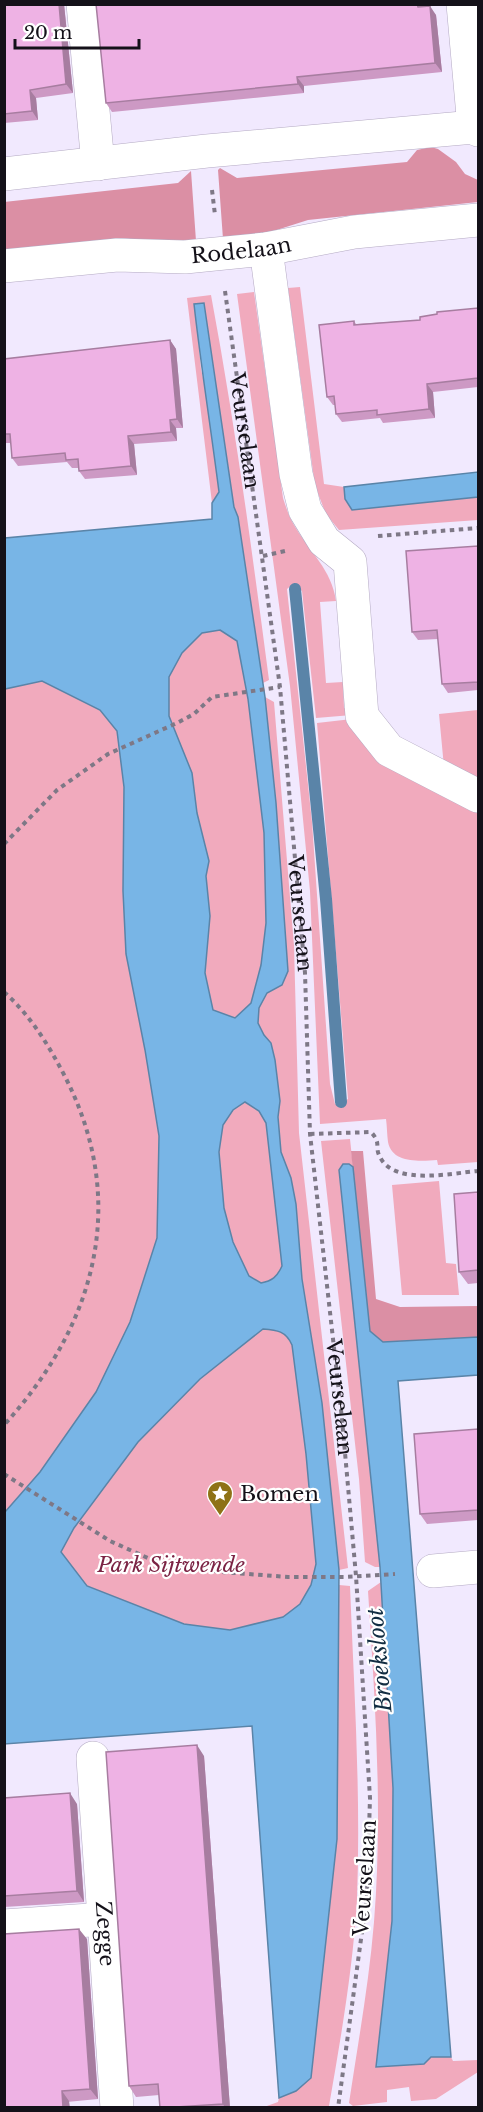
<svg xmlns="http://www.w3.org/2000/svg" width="483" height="2112" viewBox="0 0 483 2112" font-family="'Libre Baskerville',serif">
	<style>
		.green { fill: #f1aabd }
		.forest { fill: #db8fa4 }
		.water { fill: #78b5e6; stroke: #5a84a8; stroke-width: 1.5; fill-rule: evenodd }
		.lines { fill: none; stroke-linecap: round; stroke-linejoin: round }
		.stream { stroke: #5a84a8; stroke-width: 12 }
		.minor-casing { stroke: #b4aac3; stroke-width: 34 }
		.path { stroke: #7e7886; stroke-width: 4; stroke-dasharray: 4.5 4.5; stroke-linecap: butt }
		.minor { stroke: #fff; stroke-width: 33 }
		.wall { fill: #cd99c4 }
		.shaded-wall { fill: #a77da0 }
		.building { fill: #eeb2e4; stroke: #a77da0; stroke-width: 1.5 }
		.labels { text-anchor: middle; stroke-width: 4.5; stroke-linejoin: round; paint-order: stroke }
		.street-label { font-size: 21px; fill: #141119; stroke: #fff }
		.poi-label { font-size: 21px; fill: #141119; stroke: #fff; text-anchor: start }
		.park-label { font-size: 21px; font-style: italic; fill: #7b2344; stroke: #fff }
		.water-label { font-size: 22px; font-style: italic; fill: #122d42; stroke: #fff }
	</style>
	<rect width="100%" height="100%" fill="#f1e9fe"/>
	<path class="green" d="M300 287 324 484 344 487 345 499 352 510 478 497V520L339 530 326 514 315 486 288 288Z
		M254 292 283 498C286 507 289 517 294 525 309 551 332 570 336 601L320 602 326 683 343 682 344 708 351 709 352 715 316 718 302 591 293 584 287 589 312 822 330 1084 335 1104 338 1105 348 1099 317 723 352 719 478 810V1162L438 1165 437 1160C421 1161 392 1164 388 1142 387 1135 387 1126 386 1119L320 1124 310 891 290 686 237 294Z
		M211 295C235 423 252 551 269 680L263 683 265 697 274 702 294 946 299 1133 348 1568 339 1570V1585L350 1586C354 1690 361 1794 357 1899 353 1968 341 2037 329 2106L264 2107 278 2102 279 2098 252 1726 5 1744V538L238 517 234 507 204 304H195L201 369 207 396 219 492 212 503 187 298Z
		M478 710V785L444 767 439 714Z
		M350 1139 353 1167 349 1164H343L339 1170 380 1567H375L365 1562 359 1479 321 1141Z
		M439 1181 446 1263 456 1264 459 1295H402L392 1185Z
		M381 1582 393 1788 392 1921 376 2066 431 2057H451L453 2061 478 2060V2072L436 2099 411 2101 409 2087 387 2090V2102L353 2106 349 2103C358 2043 369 1983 374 1922 383 1812 375 1701 368 1591Z"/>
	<path class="forest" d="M431 147 438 149 456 162 465 174 478 180V202L308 220 261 235 223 239 218 170 220 168 237 178 407 162 417 150Z
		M191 171 196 241 171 244 122 238 5 250 4 202 178 183Z
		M351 1151H363L376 1299 400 1307 478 1306V1337L383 1342 369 1330Z"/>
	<path class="water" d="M204 303 234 507 238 517 265 697 276 803 288 971 282 985 267 993 259 1008 258 1023 264 1035 271 1043 275 1060 280 1101 278 1117 281 1152 291 1178 296 1204 302 1279 322 1403 339 1570 337 1839 311 2078 296 2091 279 2098 252 1726 4 1744 5 1512 40 1472 96 1392 130 1322 157 1238 159 1136 145 1050 126 954 123 891 124 787 117 731 100 710 42 681 5 689V538L212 519V503L219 492C211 429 201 367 194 304ZM220 630 237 641 248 699 264 833 266 923 261 965 251 1003 235 1018 213 1010 205 973 210 916 206 876 209 861 197 813 192 773 169 716V677L182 653 202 633ZM245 1102 259 1111 266 1123 282 1266C277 1277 272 1281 261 1283L249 1276 233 1242 224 1208 219 1152 223 1125 233 1110ZM263 1329C277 1330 286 1331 292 1345L306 1454 316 1564 311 1585 300 1604 283 1617 230 1630 184 1624 87 1586 61 1552 74 1528 138 1442 200 1379Z
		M478 472V497L352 510 345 499 344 487Z
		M343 1164H349L353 1167 370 1331 383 1342 478 1337V1375L398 1381 451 2057H431L424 2064 376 2067 392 1921 393 1788 380 1567 339 1170Z"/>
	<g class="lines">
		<path class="stream" d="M295 589 326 899 341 1102"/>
		<defs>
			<g id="minor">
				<path d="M83 4 98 164"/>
				<path d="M463 4 474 127"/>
				<path d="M4 174 207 151 474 127 478 130"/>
				<path d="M266 249 296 474 305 510 324 541 350 562 362 716 389 750 478 796"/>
				<path id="s2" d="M4 266 117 255 185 257 266 249 354 232 478 220"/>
				<path d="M433 1571 478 1567"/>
				<path id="s3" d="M93 1758 117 2108"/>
				<path d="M4 1926 105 1919"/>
			</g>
		</defs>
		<use href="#minor" class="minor-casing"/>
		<g class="path">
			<path d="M212 190 215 215"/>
			<path id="s1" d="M225 291 280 687 305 973 310 1134 342 1419 356 1576 370 1798 367 1895 338 2108"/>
			<path d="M378 536 478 528"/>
			<path d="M263 556 285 551"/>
			<path d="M4 844 57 790 108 754 177 723 194 714 212 697 280 687"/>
			<path d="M4 992C28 1013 46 1041 61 1069 130 1196 99 1321 4 1425"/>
			<path d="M310 1134 371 1132C382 1144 374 1146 380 1157 394 1186 452 1173 478 1171"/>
			<path d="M4 1474 110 1541 159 1563 221 1572 288 1577H345L395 1574"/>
		</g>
		<use href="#minor" class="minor"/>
	</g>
	<path class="wall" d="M4 4H64L73 93 36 98 38 120 4 123Z
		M96 4H422L423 7 436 15 442 72 304 86V93L112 112 106 103Z
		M478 308V387L433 392 435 418 383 423 380 418 342 422 336 414 335 405H333L327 397 354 321 356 324 420 320Z
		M170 340 176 349 183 428H176L177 441 134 444 137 475 85 479 79 471V468H72L67 462 18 466 12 458 11 443H4V359Z
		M478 546V690L448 693 442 684 438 639 418 640 412 632Z
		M478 1192V1283L468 1284 459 1272Z
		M478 1429V1520L427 1524 420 1514Z
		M204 1756 230 2108H160L159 2095 136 2097 129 2086Z
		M4 1798 77 1804 84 1902 4 1907Z
		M87 1939 98 2099 4 2108Z"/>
	<path class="shaded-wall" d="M59 4H64L73 93 66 84Z
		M430 6 436 15 442 72 435 63Z
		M297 77 304 86V93L298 84Z
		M30 90 36 98 38 120 32 111Z
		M170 340 176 349 183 428 177 419Z
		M427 384 433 392 435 418 429 409Z
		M170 420 176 428 177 441 171 432Z
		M128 436 134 444 137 475 131 466Z
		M197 1745 204 1756 230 2108H225L223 2104Z
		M70 1793 77 1804 84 1902 77 1891Z
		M79 1929 87 1939 98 2099 90 2089Z
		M62 2091 69 2101 70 2108H63Z"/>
	<path class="building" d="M4 4H59L66 84 30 90 32 111 4 114Z
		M96 4H417L418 7 430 6 435 63 297 77 298 84 106 103Z
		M478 308V378L427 384 429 409 377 415V410L336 414 334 396 327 397 319 325 354 321V325L420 320V317L437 314V312Z
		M170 340 177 419 170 420 171 432 128 436 131 466 79 471 78 459 66 460 65 453 12 458 10 434H4V359Z
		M478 546V682L442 684 437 630 412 632 406 551Z
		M478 1192V1270L459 1272 454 1194Z
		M478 1429V1510L420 1514 414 1434Z
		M197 1745 223 2104 160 2108 158 2084 129 2086 106 1752Z
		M70 1793 77 1891 4 1896V1798Z
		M79 1929 90 2089 62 2091 63 2108H4V1934Z"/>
	<defs>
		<symbol id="sight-pin" viewBox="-11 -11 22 30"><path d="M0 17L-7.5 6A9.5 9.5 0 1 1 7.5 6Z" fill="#8e7216" stroke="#fff"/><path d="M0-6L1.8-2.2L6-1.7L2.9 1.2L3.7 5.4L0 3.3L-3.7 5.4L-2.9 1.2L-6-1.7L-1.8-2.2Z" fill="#fff"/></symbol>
	</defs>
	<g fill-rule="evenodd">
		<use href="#sight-pin" x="205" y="1479" width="30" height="40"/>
	</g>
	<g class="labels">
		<g class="street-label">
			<text dy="7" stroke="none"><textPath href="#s2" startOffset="238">Rodelaan</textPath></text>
			<text dy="7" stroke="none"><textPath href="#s1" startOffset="141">Veurselaan</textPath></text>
			<text dy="7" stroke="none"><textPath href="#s1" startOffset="627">Veurselaan</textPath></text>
			<text dy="7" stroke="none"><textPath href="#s1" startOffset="1113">Veurselaan</textPath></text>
			<text transform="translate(365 1878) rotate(-86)" y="7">Veurselaan</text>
			<text dy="7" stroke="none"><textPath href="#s3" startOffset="176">Zegge</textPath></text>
		</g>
		<g class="poi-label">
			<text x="240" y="1501">Bomen</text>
		</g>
		<g class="park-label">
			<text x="171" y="1572">Park Sijtwende</text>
		</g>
		<g class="water-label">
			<text transform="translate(379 1660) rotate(-95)" y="8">Broeksloot</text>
		</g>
	</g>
	<rect width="483" height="2112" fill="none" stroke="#141119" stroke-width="12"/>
	<path d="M15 39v9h124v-9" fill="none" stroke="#141119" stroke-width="3"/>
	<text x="24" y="39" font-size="18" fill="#141119" stroke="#ffffff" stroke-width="4.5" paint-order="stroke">20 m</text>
</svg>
